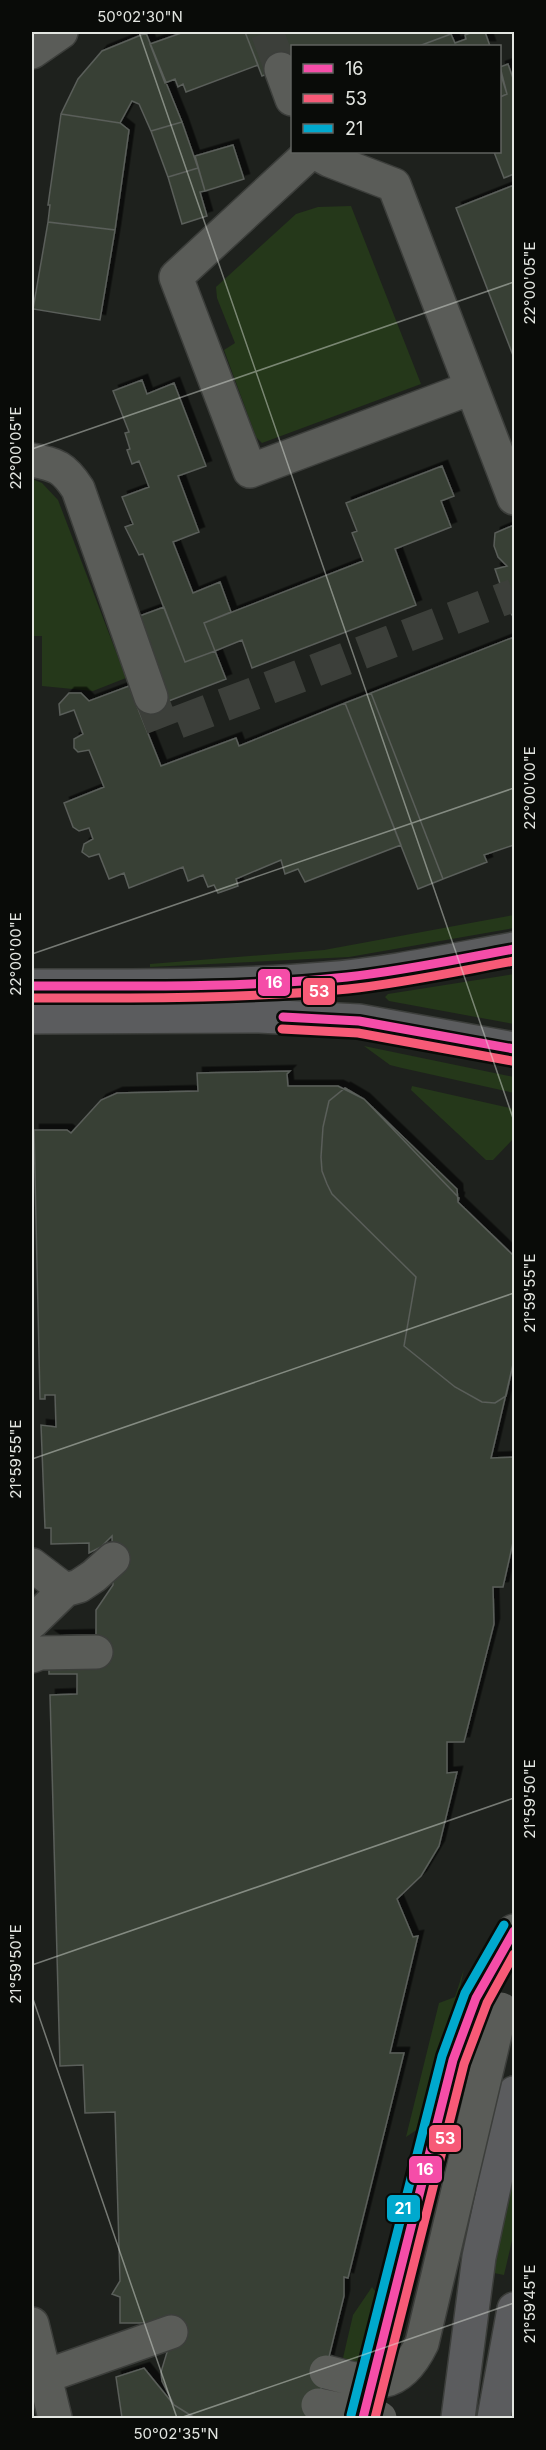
<svg xmlns="http://www.w3.org/2000/svg" width="546" height="2450" viewBox="0 0 546 2450" font-family="Inter,sans-serif">
	<style>
		.green { fill: #25381a }
		.building { fill: #394135; stroke: #5a5e5a; stroke-width: 1.5; filter: url(#shadow) }
		.lines { fill: none; stroke-linecap: round; stroke-linejoin: round }
		.minor-tunnel { stroke: #3c3f3a; stroke-width: 33; stroke-dasharray: 33 16; stroke-linecap: butt }
		.minor-casing { stroke: #3c3e3b; stroke-width: 36 }
		.major-casing { stroke: #3c3e3b; stroke-width: 36 }
		.minor { stroke: #5a5c58; stroke-width: 33 }
		.major { stroke: #5b5c5e; stroke-width: 33 }
		.minor-bridge-casing { stroke: #3c3e3b; stroke-width: 36; stroke-linecap: butt }
		.minor-bridge { stroke: #5a5c58; stroke-width: 33 }
		.bus-1-casing { stroke: #090b08; stroke-width: 14 }
		.bus-2-casing { stroke: #090b08; stroke-width: 14 }
		.bus-3-casing { stroke: #090b08; stroke-width: 14 }
		.bus-1 { stroke: #f54da8; stroke-width: 9 }
		.bus-2 { stroke: #f75a77; stroke-width: 9 }
		.bus-3 { stroke: #00a9ce; stroke-width: 9 }
		.ticks { fill: none; stroke: #e3e6e1; stroke-width: 1.5; stroke-opacity: 0.45 }
		.line-badge { stroke: #090b08; stroke-width: 2 }
		.badge-label { font-size: 16px; text-anchor: middle; font-weight: bold; fill: #fff }
		.neatline { fill: none; stroke: #e3e6e1; stroke-width: 2 }
		.ticks-label { font-size: 15px; text-anchor: middle; fill: #e3e6e1 }
	</style>
	<defs>
		<filter id="shadow"><feDropShadow dx="5.5" dy="-5.5" stdDeviation="0" flood-color="#0009"/></filter>
	</defs>
	<rect width="100%" height="100%" fill="#1e211d"/>
	<path class="green" d="M351 206 421 384 262 443 256 437 224 350 235 343 217 298 216 287 296 214 318 207Z
		M32 479 42 483 58 500 126 678 93 691 42 686V636H32Z
		M514 915V928L349 957 150 967V964L324 950Z
		M514 974V1024L389 1001 385 997 388 994Z
		M364 1046 514 1077V1093L402 1068 390 1065Z
		M412 1086 514 1109V1138L493 1160H486L411 1090Z
		M464 1969 457 2003 421 2127 406 2137 439 2003 455 1997Z
		M514 2163V2232L504 2275 494 2273Z
		M372 2287 381 2299 363 2364 343 2358 353 2315Z"/>
	<path class="building" d="M184 32H245L258 65 186 92 183 84 178 87 175 79 165 83 150 44Z
		M245 32H450L451 34 419 46H292V64L262 76Z
		M473 32H485L490 46H419L451 34 455 43 466 39 465 35Z
		M146 33 182 122 151 131 139 104 132 101 120 123 61 114 78 79 102 51Z
		M508 64 514 81V174L504 178 494 152H500V97L507 94 500 67Z
		M500 72 507 94 500 97Z
		M61 114 120 123 129 130 115 230 48 222 50 205H48Z
		M182 122 198 168 168 177 151 131Z
		M233 145 244 179 205 191 195 156Z
		M198 168 205 191 200 192 207 216 182 224 168 177Z
		M514 185V358L456 208Z
		M48 222 115 230 100 320 33 309Z
		M142 380 147 394 174 383 206 466 178 476 199 532 173 542 193 593 220 582 231 612 204 623 215 651 185 662 143 554 139 555 125 527 133 524 122 497 149 487 139 461 132 464 127 450 130 449 125 433 129 432 113 391Z
		M442 466 454 496 441 501 451 527 395 549 416 605 252 668 242 640 215 651 204 623 363 561 352 533 357 531 346 503Z
		M514 525V618L508 609 513 599 506 601 495 569 507 566 498 557 494 546 495 533Z
		M164 607 185 662 215 651 226 679 166 702 134 618Z
		M514 637V845L484 855 487 862 443 879 371 693Z
		M129 686 161 766 236 738 239 746 345 703 401 845 305 882 298 869 285 874 281 860 236 879 238 886 218 893 214 885 208 887 203 875 188 881 183 867 129 888 124 873 109 879 99 854 89 857 82 852 84 844 93 839 89 828 79 831 73 827 64 803 104 787 89 750 78 752 74 748V739L83 734 74 710 60 715 59 704 69 693H81L89 701Z
		M371 693 443 879 418 889 345 703Z
		M290 1071 287 1074 288 1086H338L364 1099 457 1189 458 1202 514 1256V1360L491 1458 514 1457V1538L503 1587H493L494 1624 464 1742H447V1773L457 1772 439 1846 421 1876 397 1899 413 1937 418 1936 390 2053H404L348 2278 344 2277V2296L314 2418H195L174 2405 162 2381 161 2372 171 2339V2322H149V2325L143 2326 144 2323H120V2297L112 2294 120 2281 115 2112 85 2113 83 2065 60 2066 50 1695 77 1694V1674H49V1669L96 1668 50 1636 96 1635V1610L113 1585 112 1536 101 1547 89 1553V1543L51 1544V1528H45L41 1425 56 1427 55 1395H45V1399H40L34 1130H67L71 1133 101 1100 117 1093 198 1091 197 1073Z
		M345 1088 364 1099 459 1198 458 1202 514 1256V1360L506 1396 495 1403 482 1402 455 1387 404 1346 416 1277 332 1194 327 1184 322 1171 321 1157 323 1127 329 1101Z
		M144 2368 174 2405 195 2418H122L116 2377Z"/>
	<g class="lines">
		<path class="minor-tunnel" d="M267 32 281 69
			M151 697 163 728 514 595"/>
		<defs>
			<path id="minor" d="M32 52 61 32
				M281 69 292 99
				M311 152 176 277 250 471 471 388
				M314 152 329 160 394 185 514 498
				M32 460C56 465 63 466 78 489L151 697
				M32 1565 65 1590
				M32 1622 65 1590 79 1586 94 1576 113 1559
				M32 1656 40 1653 96 1652
				M32 2324 55 2418
				M43 2377 171 2332
				M363 2418 453 2060 476 1998 514 1931"/>
			<path id="major" d="M32 986C129 986 227 987 325 979 389 974 452 960 514 949
				M32 1017 259 1016 359 1021 514 1049
				M458 2418 479 2257 514 2093
				M494 2418 514 2309"/>
		</defs>
		<use href="#minor" class="minor-casing"/>
		<use href="#major" class="major-casing"/>
		<use href="#minor" class="minor"/>
		<use href="#major" class="major"/>
		<defs>
			<path id="minor-bridge" d="M326 2372C372 2384 398 2393 422 2343L501 2009
				M318 2405 380 2418"/>
		</defs>
		<use href="#minor-bridge" class="minor-bridge-casing"/>
		<use href="#minor-bridge" class="minor-bridge"/>
		<defs>
			<path id="bus-1" d="M32 986C137 986 243 988 347 977 403 971 459 959 514 949
				M283 1017 359 1021 514 1049
				M363 2418 453 2060 476 1998 514 1931"/>
			<path id="bus-2" d="M32 998C137 998 243 999 348 989 404 983 459 971 514 961
				M282 1029 358 1033 512 1061
				M375 2418 464 2064 487 2003 514 1954"/>
			<path id="bus-3" d="M351 2415 442 2056 465 1993 504 1925"/>
		</defs>
		<use href="#bus-1" class="bus-1-casing"/>
		<use href="#bus-2" class="bus-2-casing"/>
		<use href="#bus-3" class="bus-3-casing"/>
		<use href="#bus-1" class="bus-1"/>
		<use href="#bus-2" class="bus-2"/>
		<use href="#bus-3" class="bus-3"/>
	</g>
	<path class="ticks" d="M139 32 514 1121M32 449 514 282M32 954 514 788M32 1459 514 1293M32 1965 514 1798M32 1996 177 2418M180 2418 514 2303"/>
	<g class="line-badge">
		<rect x="257" y="968" width="34" height="29" rx="6" fill="#f54da8"/>
		<rect x="302" y="977" width="34" height="29" rx="6" fill="#f75a77"/>
		<rect x="428" y="2124" width="34" height="29" rx="6" fill="#f75a77"/>
		<rect x="408" y="2155" width="35" height="29" rx="6" fill="#f54da8"/>
		<rect x="386" y="2194" width="35" height="29" rx="6" fill="#00a9ce"/>
	</g>
	<g class="badge-label">
		<text x="274" y="988">16</text>
		<text x="319" y="997">53</text>
		<text x="445" y="2144">53</text>
		<text x="425" y="2175">16</text>
		<text x="403" y="2214">21</text>
	</g>
	<rect width="546" height="2450" fill="none" stroke="#090b08" stroke-width="66"/>
	<rect x="291" y="45" width="210" height="108" fill="#090b08" stroke="#60635f" stroke-width="1.5"/>
	<rect x="303" y="64" width="30" height="9" fill="#f54da8" stroke="#60635f" stroke-width="1.5"/>
	<text x="345" y="75" font-size="18" fill="#e3e6e1">16</text>
	<rect x="303" y="94" width="30" height="9" fill="#f75a77" stroke="#60635f" stroke-width="1.5"/>
	<text x="345" y="105" font-size="18" fill="#e3e6e1">53</text>
	<rect x="303" y="124" width="30" height="9" fill="#00a9ce" stroke="#60635f" stroke-width="1.5"/>
	<text x="345" y="135" font-size="18" fill="#e3e6e1">21</text>
	<rect x="33" y="33" width="480" height="2384" class="neatline"/>
	<g class="ticks-label">
		<text x="140" y="22">50°02'30"N</text>
		<text transform="translate(530 283) rotate(-90)" y="5">22°00'05"E</text>
		<text transform="translate(16 448) rotate(-90)" y="5">22°00'05"E</text>
		<text transform="translate(530 788) rotate(-90)" y="5">22°00'00"E</text>
		<text transform="translate(16 954) rotate(-90)" y="5">22°00'00"E</text>
		<text transform="translate(530 1293) rotate(-90)" y="5">21°59'55"E</text>
		<text transform="translate(16 1459) rotate(-90)" y="5">21°59'55"E</text>
		<text transform="translate(530 1799) rotate(-90)" y="5">21°59'50"E</text>
		<text transform="translate(16 1964) rotate(-90)" y="5">21°59'50"E</text>
		<text transform="translate(530 2304) rotate(-90)" y="5">21°59'45"E</text>
		<text x="176" y="2439">50°02'35"N</text>
	</g>
</svg>
